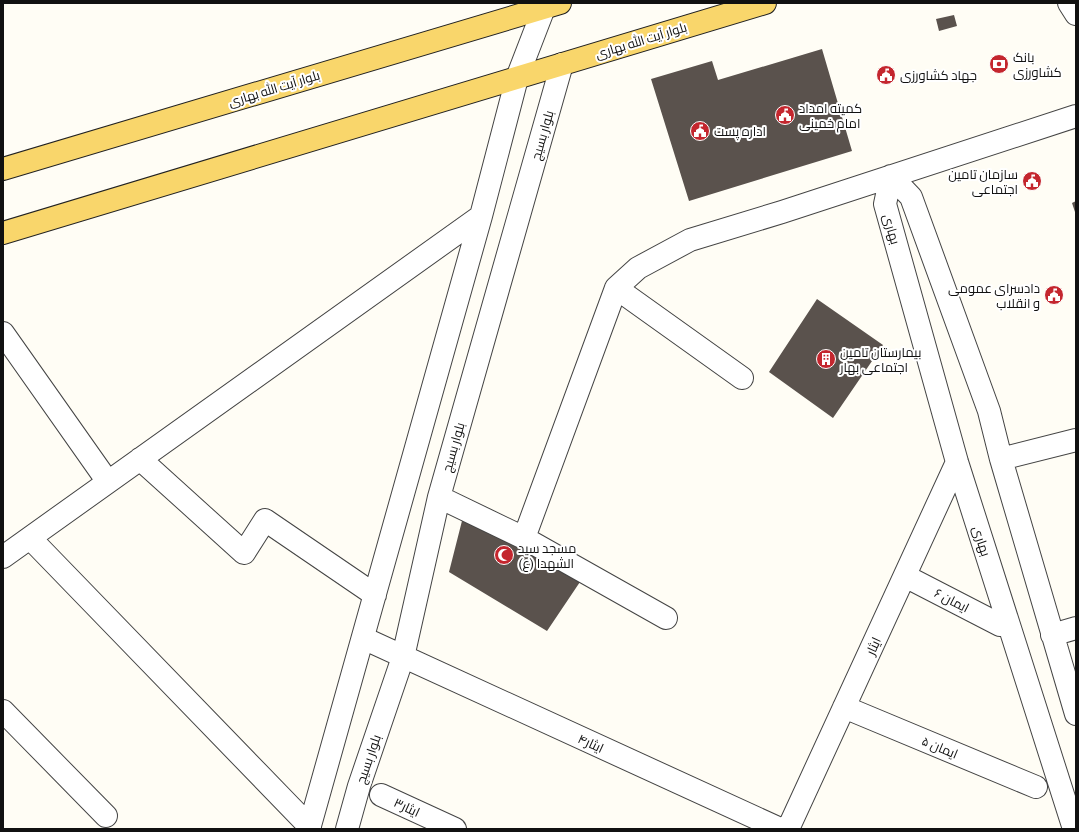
<svg xmlns="http://www.w3.org/2000/svg" width="1079" height="832" viewBox="0 0 1079 832" font-family="'Crimson Pro',Cairo,serif">
	<style>
		.building { fill: #5a524d }
		.lines { fill: none; stroke-linecap: round; stroke-linejoin: round }
		.minor-casing { stroke: #444; stroke-width: 24 }
		.major-casing { stroke: #222; stroke-width: 24 }
		.minor { stroke: #fff; stroke-width: 22 }
		.major { stroke: #f9d66b; stroke-width: 22 }
		.labels { text-anchor: middle; stroke-width: 4; stroke-linejoin: round; paint-order: stroke }
		.street-label { font-size: 13px; fill: #111; stroke: #fff }
		.poi-label { font-size: 13px; fill: #111; stroke: #fff; text-anchor: start }
	</style>
	<rect width="100%" height="100%" fill="#fffdf5"/>
	<path class="building" d="M954 15 957 26 939 31 936 19Z
		M822 49 852 151 689 201 651 79 712 61 718 80Z
		M1076 201V215L1072 203Z
		M817 299 883 345 833 418 769 372Z
		M465 509 586 573 547 631 449 572Z"/>
	<g class="lines">
		<defs>
			<path id="minor" d="M1069 3 1076 14
				M891 176 885 204 957 462 1074 829
				M891 176 911 197 989 411 1001 459 1076 714
				M616 288 742 378
				M3 333 108 482
				M140 459 244 553 265 520 375 595
				M1001 459 1076 440
				M439 497 524 538 666 618
				M30 538 310 827
				M524 538 616 288 638 268 690 240 782 212 1076 116
				M3 557 481 216
				M905 576 1000 625
				M1052 635 1076 628
				M363 638 780 829
				M844 707 1036 787
				M3 711 106 816
				M381 795 455 829
				M309 829 481 216 517 78 544 8
				M347 829 359 786 403 657 439 497 562 64
				M788 829 957 462"/>
			<path id="major" d="M3 169 560 3
				M3 233 765 3"/>
		</defs>
		<use href="#minor" class="minor-casing"/>
		<use href="#major" class="major-casing"/>
		<use href="#minor" class="minor"/>
		<use href="#major" class="major"/>
	</g>
	<defs>
		<symbol id="bank-disc" viewBox="-11 -11 22 22"><circle r="9.5" fill="#c4262e" stroke="#fff"/><path d="M-6-4H6V4H-6ZM0-2.3a2.3 2.3 0 1 0 0 4.6a2.3 2.3 0 1 0 0-4.6Z" fill="#fff"/></symbol>
		<symbol id="civic-disc" viewBox="-11 -11 22 22"><circle r="9.5" fill="#c4262e" stroke="#fff"/><path d="M-.6-6.5H3V-4.5H.6V-3L4-1V1h2V6H-6V1h2V-1L-.6-3ZM-1.2 2.5V6h2.4V2.5Z" fill="#fff"/></symbol>
		<symbol id="building-disc" viewBox="-11 -11 22 22"><circle r="9.5" fill="#c4262e" stroke="#fff"/><path d="M-4-6H4V6H1V3H-1V6H-4ZM-2.5-4.3h1.7v1.8h-1.7ZM.8-4.3h1.7v1.8H.8ZM-2.5-1h1.7V.8h-1.7ZM.8-1h1.7V.8H.8Z" fill="#fff"/></symbol>
		<symbol id="mosque-disc" viewBox="-11 -11 22 22"><circle r="9.5" fill="#c4262e" stroke="#fff"/><path d="M3.5-4.9A6 6 0 1 0 3.5 4.9A5 5 0 1 1 3.5-4.9Z" fill="#fff"/></symbol>
	</defs>
	<g fill-rule="evenodd">
		<use href="#bank-disc" x="988" y="53" width="22" height="22"/>
		<use href="#civic-disc" x="875" y="64" width="22" height="22"/>
		<use href="#civic-disc" x="774" y="104" width="22" height="22"/>
		<use href="#civic-disc" x="689" y="120" width="22" height="22"/>
		<use href="#civic-disc" x="1021" y="170" width="22" height="22"/>
		<use href="#civic-disc" x="1043" y="284" width="22" height="22"/>
		<use href="#building-disc" x="815" y="348" width="22" height="22"/>
		<use href="#mosque-disc" x="493" y="544" width="22" height="22"/>
	</g>
	<g class="labels">
		<g class="street-label">
			<text transform="translate(641 40) rotate(-17)" y="5">بلوار آیت الله بهاری</text>
			<text transform="translate(274 88) rotate(-17)" y="5">بلوار آیت الله بهاری</text>
			<text transform="translate(542 135) rotate(-74)" y="5">بلوار بسیج</text>
			<text transform="translate(892 229) rotate(74)" y="5">بهاری</text>
			<text transform="translate(453 447) rotate(-74)" y="5">بلوار بسیج</text>
			<text transform="translate(982 541) rotate(72)" y="5">بهاری</text>
			<text transform="translate(952 600) rotate(27)" y="5">ایمان ۶</text>
			<text transform="translate(873 646) rotate(-65)" y="5">ایثار</text>
			<text transform="translate(591 743) rotate(25)" y="5">ایثار۴</text>
			<text transform="translate(940 747) rotate(23)" y="5">ایمان ۵</text>
			<text transform="translate(368 759) rotate(-71)" y="5">بلوار بسیج</text>
			<text transform="translate(407 807) rotate(25)" y="5">ایثار۳</text>
		</g>
		<g class="poi-label">
			<text x="1013" y="62">بانک<tspan x="1013" dy="15">کشاورزی</tspan></text>
			<text x="900" y="80">جهاد کشاورزی</text>
			<text x="799" y="113">کمیته امداد<tspan x="799" dy="15">امام خمینی</tspan></text>
			<text x="714" y="136">اداره پست</text>
			<text x="1018" y="179" text-anchor="end">سازمان تامین<tspan x="1018" dy="15">اجتماعی</tspan></text>
			<text x="1040" y="293" text-anchor="end">دادسرای عمومی<tspan x="1040" dy="15">و انقلاب</tspan></text>
			<text x="840" y="357">بیمارستان تامین<tspan x="840" dy="15">اجتماعی بهار</tspan></text>
			<text x="518" y="553">مسجد سید<tspan x="518" dy="15">الشهدا (ع)</tspan></text>
		</g>
	</g>
	<rect width="1079" height="832" fill="none" stroke="#111111" stroke-width="8"/>
</svg>
